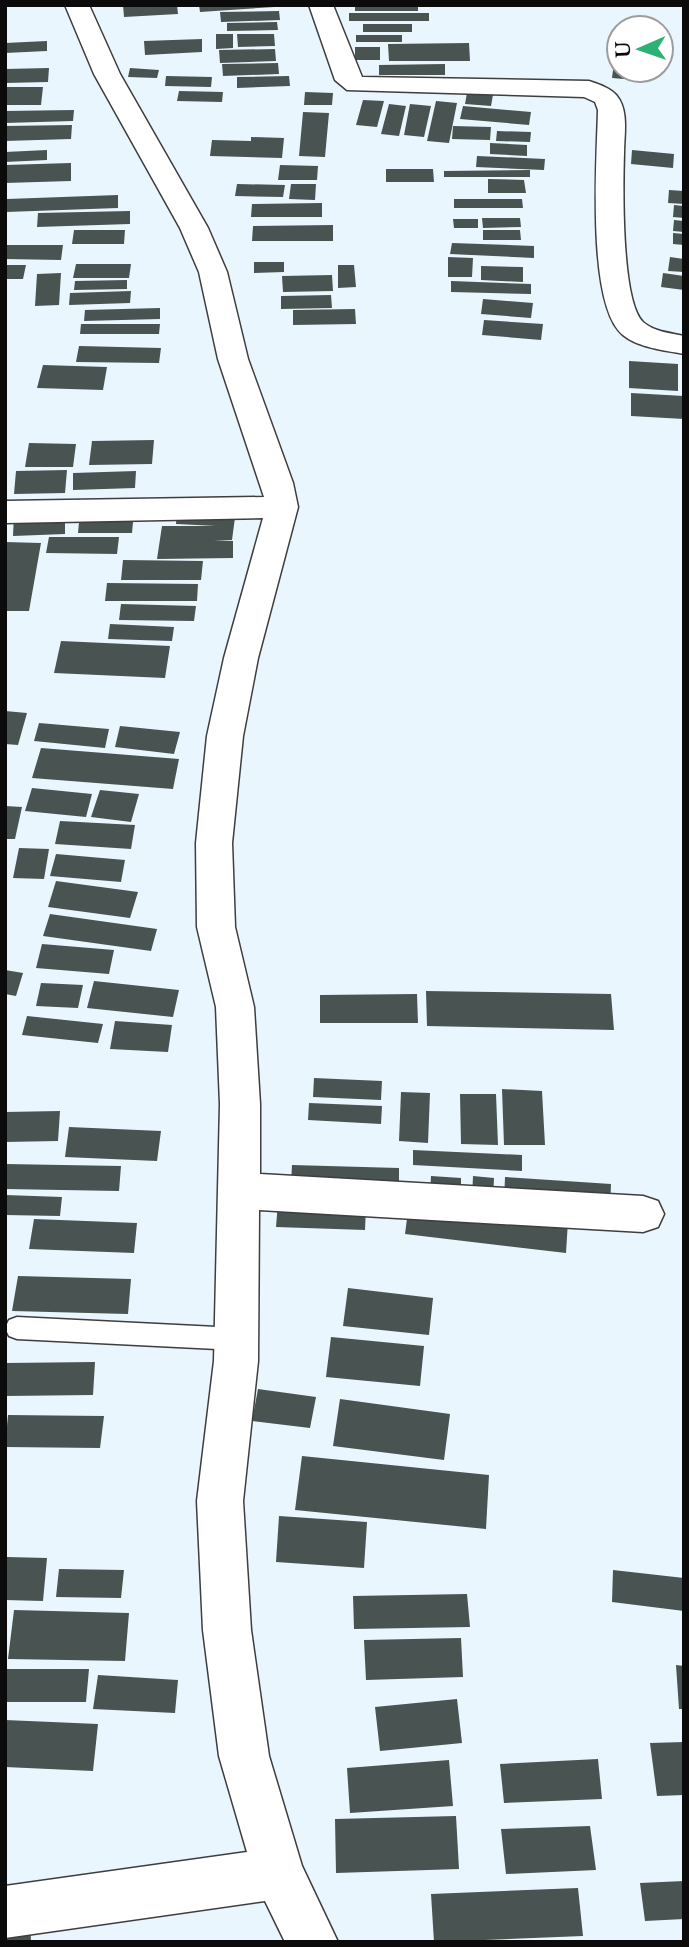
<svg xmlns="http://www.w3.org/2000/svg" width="689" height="1947" viewBox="0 0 689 1947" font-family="'Libre Baskerville',serif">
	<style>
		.building { fill: #485352 }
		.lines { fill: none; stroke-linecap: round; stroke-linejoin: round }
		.lane-casing { stroke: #3e3e3e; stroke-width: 3 }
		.street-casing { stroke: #3e3e3e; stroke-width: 3 }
		.lane { fill: #fff; fill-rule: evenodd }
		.street { fill: #fff; fill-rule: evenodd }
	</style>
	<rect width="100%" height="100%" fill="#eaf6fe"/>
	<path class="building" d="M123 5H177L178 14 124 17Z
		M199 5H274V7L200 12Z
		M355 5H418V11H355Z
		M279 11 280 20 221 22 220 12Z
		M349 13H429V21H349Z
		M277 22 278 30 227 31V23Z
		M363 24H412V32H363Z
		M216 34H233V48L216 49Z
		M237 34H274L275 46 238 47Z
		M356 35H402V42H356Z
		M202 39V52L145 55 144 41Z
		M47 41V51L5 53V43Z
		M469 43 470 61H389L388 44Z
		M355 47H380V60H355Z
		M275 49 276 61 220 63 219 50Z
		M615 54H619V70H648L647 81 612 78Z
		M278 63 279 74 223 76 222 64Z
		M445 64V75H379V65Z
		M49 68 48 82 5 83V69Z
		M130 68 159 70 157 78 128 77Z
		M166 76 212 77 211 87 165 86Z
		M289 76 290 86 237 88V77Z
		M5 87H43L41 105H5Z
		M468 87 494 89 491 106 465 104Z
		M179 91 223 92 222 102 177 101Z
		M305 92 333 93 332 105H304Z
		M363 100 384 101 377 127 356 125Z
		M436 101 457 103 449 143 427 141Z
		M389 104 406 106 399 136 381 134Z
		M410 104 431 106 424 137 404 135Z
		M463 106 531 112 529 125 460 119Z
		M74 110 73 121 5 123V111Z
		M303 112 329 113 325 157 299 156Z
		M72 125 71 139 5 141V126Z
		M453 126 491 127 490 140 452 139Z
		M497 131 531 132 530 142 496 141Z
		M251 137 284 138 282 158 210 156 212 140 251 141Z
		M490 143 527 145V156L490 154Z
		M47 150V160L5 162V152Z
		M632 150 674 154 673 168 631 164Z
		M477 156 545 159 544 170 476 167Z
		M71 163V181L5 183V165Z
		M280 165 318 166 317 180H278Z
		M386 169H433L434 182H386Z
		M530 170V177H444V171Z
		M488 179 524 180 526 193H488Z
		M237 184 285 185 283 197 235 196Z
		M291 184H316L315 200 289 199Z
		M669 190 684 191V204L668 203Z
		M118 195V208L6 212 7 199Z
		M454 199H522L523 208H454Z
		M322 203V217H251L252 204Z
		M674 205 684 206V218L673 217Z
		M130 211V224L37 227 38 213Z
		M482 218H520L521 227 483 228Z
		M453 219H478V228H454Z
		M674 220 684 221V232L673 231Z
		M333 225V241H252L253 226Z
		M74 230H125L124 244H72Z
		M483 230H520L521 240H483Z
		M673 233 684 234V245L673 244Z
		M452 243 534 246V258L450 254Z
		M5 245H63L61 260 5 259Z
		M448 257 473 258 472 277H448Z
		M670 257 684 259V272L668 271Z
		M254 262H284V272L254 273Z
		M76 264H131L129 278H73Z
		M5 265H26L23 279H5Z
		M338 265H354L356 287 338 288Z
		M481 266 523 267V282L481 280Z
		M61 273 59 305 35 306 37 274Z
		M663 273 684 276V290L661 287Z
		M332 275 333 291 283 292 282 276Z
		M127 280V289L74 290 75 281Z
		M451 281 531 284V294L451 292Z
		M131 291 130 303 69 305 70 293Z
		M331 295 332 308 281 309V296Z
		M483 299 533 303 531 318 481 314Z
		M160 308V319L84 321 85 310Z
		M355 309 356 324 293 325V310Z
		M484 320 543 324 541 340 482 335Z
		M81 324H160L159 334H80Z
		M79 346 161 348 159 363 76 362Z
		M629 361 678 364V391L629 388Z
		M43 365 107 367 103 390 37 388Z
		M631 393 684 396V419L631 416Z
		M154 440 152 464 89 465 92 441Z
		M29 443 76 444 73 467H25Z
		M67 470 65 493 14 494 16 471Z
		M136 471 135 488 73 490V473Z
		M177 510H236L232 540H214L233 541V558L157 559 162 526H216L176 524Z
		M65 512V534L13 536 14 514Z
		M80 512H134L132 533H78Z
		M49 537H119L117 554 46 553Z
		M5 542 41 543 29 611H5Z
		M123 560 203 561 201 580H121Z
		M107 583 198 584 197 601H105Z
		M121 604 196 606 194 621 119 620Z
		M110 624 174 627 172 641 108 639Z
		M61 641 170 646 165 678 54 673Z
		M5 711 27 713 18 745 5 744Z
		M39 723 109 729 105 748 34 741Z
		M120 726 180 732 174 754 115 747Z
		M41 748 179 759 173 789 32 778Z
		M32 788 92 794 86 817 25 811Z
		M100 790 139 794 131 822 91 817Z
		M5 806 22 807 15 839H5Z
		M60 821 135 825 131 849 55 844Z
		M19 848 49 849 44 879 13 878Z
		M56 854 125 860 121 882 50 876Z
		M56 881 138 892 130 918 48 907Z
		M50 914 157 929 151 951 43 936Z
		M42 944 114 950 109 974 36 968Z
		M5 970 23 973 16 996 5 994Z
		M94 981 179 990 173 1017 87 1008Z
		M41 983 83 985 78 1008 36 1006Z
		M426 991 611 994 614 1030 427 1026Z
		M417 994 418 1023H320V995Z
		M27 1016 103 1024 98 1043 22 1035Z
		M115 1021 172 1025 168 1052 110 1049Z
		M314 1078 382 1081 381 1100 313 1097Z
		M502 1089 542 1091 545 1145H504Z
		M401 1092 430 1093 428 1143 399 1141Z
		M460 1094H496L498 1145 461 1144Z
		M309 1103 382 1106 381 1124 308 1120Z
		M60 1111 58 1141 5 1142V1112Z
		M69 1127 161 1131 157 1161 65 1157Z
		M413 1150 522 1155V1171L413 1165Z
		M5 1164 121 1166 119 1191 5 1189Z
		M292 1165 399 1168V1187L291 1184Z
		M431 1176 461 1178V1196L430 1195Z
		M473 1176 494 1178 493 1200 472 1199Z
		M505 1177 611 1184 610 1209 504 1203Z
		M5 1195 62 1197 60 1216 5 1215Z
		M278 1202 366 1206 365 1230 276 1227Z
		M409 1203 568 1221 566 1253 405 1234Z
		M34 1219 137 1223 134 1253 29 1249Z
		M18 1276 131 1279 128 1314 12 1311Z
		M348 1288 433 1298 429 1335 343 1326Z
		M331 1337 424 1346 420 1386 326 1377Z
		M95 1362 93 1395 5 1396V1363Z
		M258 1389 316 1397 310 1428 252 1421Z
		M340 1399 450 1414 444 1460 333 1446Z
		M8 1415 104 1416 100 1448 5 1447Z
		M302 1456 489 1475 486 1529 295 1510Z
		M279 1516 367 1522 364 1568 276 1562Z
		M7 1557 47 1558 43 1601 5 1600Z
		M59 1569 124 1570 121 1598 56 1597Z
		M613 1570 684 1578V1611L612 1602Z
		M467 1594 470 1627 354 1629 353 1596Z
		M14 1610 129 1613 125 1661 8 1659Z
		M461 1638 463 1677 366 1680 364 1640Z
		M676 1665 684 1666V1709H679Z
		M5 1669H89L86 1702H5Z
		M98 1675 178 1680 175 1713 93 1709Z
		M457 1699 462 1743 380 1751 375 1707Z
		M5 1720 98 1724 93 1771 5 1767Z
		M684 1742V1795L657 1796 650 1743Z
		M598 1759 602 1799 504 1803 500 1764Z
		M449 1760 453 1806 350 1813 347 1768Z
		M456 1816 459 1869 336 1873 335 1819Z
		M590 1826 596 1870 506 1874 501 1829Z
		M684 1881V1919L645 1921 640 1883Z
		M578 1888 583 1936 434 1942 431 1894Z
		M30 1916 31 1942H5V1920Z"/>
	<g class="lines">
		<defs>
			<path id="lane" d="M17 1317 237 1328 245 1331 249 1339 245 1347 237 1350 17 1339 9 1336 5 1328 9 1320Z"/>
			<path id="street" d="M65 5H89L120 74 208 228 227 272 248 359 293 483 298 507 258 658 243 736 232 843 235 927 254 1007 260 1104V1174L643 1196 658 1201 664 1214 658 1227 643 1232 259 1210 258 1361 243 1501 251 1630 269 1756 302 1866 338 1942H285L265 1901 5 1938V1886L247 1852 219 1756 203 1630 197 1501 214 1361 220 1104 216 1007 197 927 196 843 207 736 224 658 263 518 5 523V501L264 497 218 359 199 272 180 228 94 74Z
				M309 5H333L362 77 589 81C598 84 611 88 617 96 629 111 624 135 624 153 623 186 621 301 643 322 654 332 671 333 684 336V354C664 350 639 348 623 335 586 305 597 157 598 110L595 102 584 97 347 90 335 80Z"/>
		</defs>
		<use href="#lane" class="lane-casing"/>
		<use href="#street" class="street-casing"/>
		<use href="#lane" class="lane"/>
		<use href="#street" class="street"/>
	</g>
	<rect width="689" height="1947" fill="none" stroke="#0b0b0b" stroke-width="14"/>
	<g transform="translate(640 49) rotate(268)"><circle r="33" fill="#ffffff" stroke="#9d9d9d" stroke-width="2"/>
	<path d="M0-5L12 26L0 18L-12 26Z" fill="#2cb176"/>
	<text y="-10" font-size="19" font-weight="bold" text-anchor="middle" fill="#0b0b0b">U</text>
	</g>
</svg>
